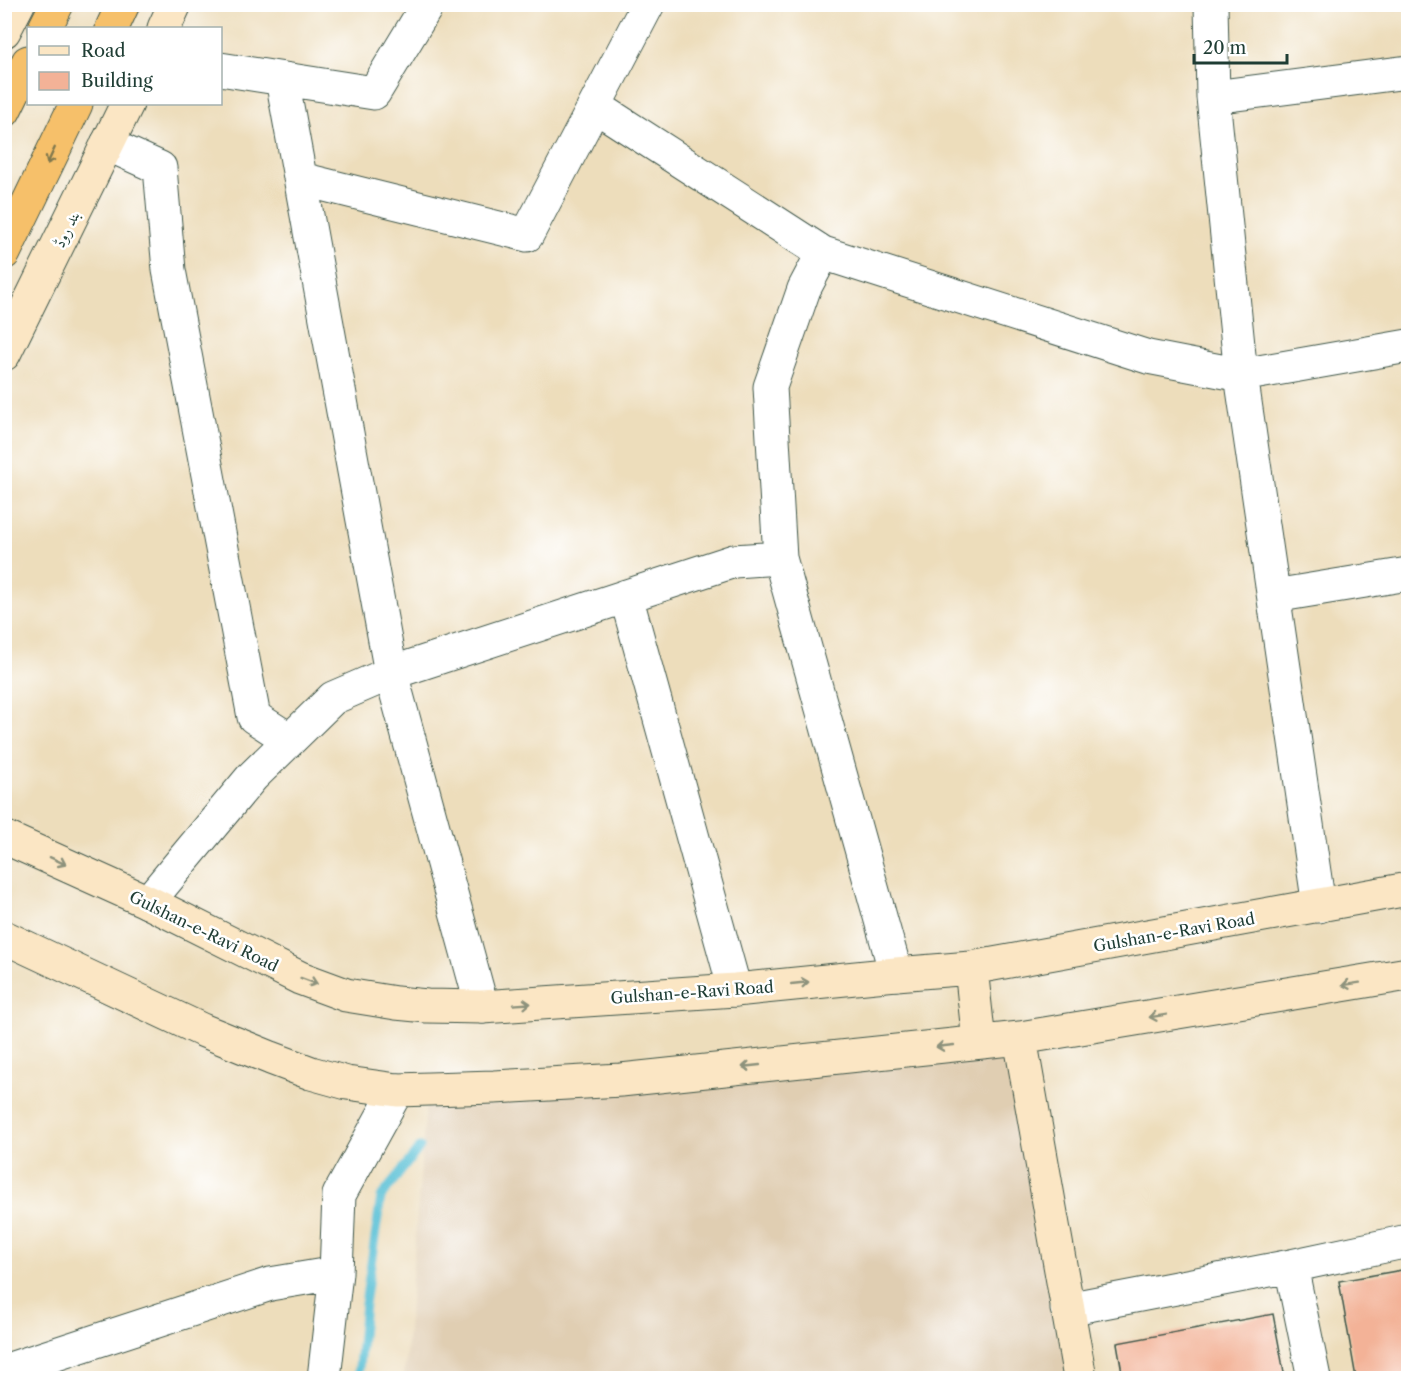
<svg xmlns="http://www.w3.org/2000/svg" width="1413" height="1383" viewBox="0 0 1413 1383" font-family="'Libre Caslon Text',Amiri,serif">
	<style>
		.built { fill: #e0ceb2 }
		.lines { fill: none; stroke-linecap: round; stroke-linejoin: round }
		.stream { stroke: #58c0d5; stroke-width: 9 }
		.building { fill: #f3b297 }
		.street-casing { stroke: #3e5548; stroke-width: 35 }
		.secondary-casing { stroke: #3e5548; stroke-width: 35 }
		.highway-casing { stroke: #3e5548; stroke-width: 35 }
		.street { stroke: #fff; stroke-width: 33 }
		.secondary { stroke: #fbe6c4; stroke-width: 33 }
		.highway { stroke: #f6c06b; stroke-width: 33 }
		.oneway { stroke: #80784d }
		.oneway2 { stroke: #8d927c }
		.labels { text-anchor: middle; stroke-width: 5; stroke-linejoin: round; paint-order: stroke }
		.street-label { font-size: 16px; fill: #1f3d34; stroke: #fff }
	</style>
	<rect width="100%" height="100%" fill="#fff"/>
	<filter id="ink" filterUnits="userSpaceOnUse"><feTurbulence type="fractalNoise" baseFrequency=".0167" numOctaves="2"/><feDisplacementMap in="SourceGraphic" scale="12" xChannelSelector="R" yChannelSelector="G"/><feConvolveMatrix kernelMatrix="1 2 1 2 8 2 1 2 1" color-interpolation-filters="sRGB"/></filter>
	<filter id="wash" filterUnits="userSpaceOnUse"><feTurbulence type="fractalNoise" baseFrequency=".008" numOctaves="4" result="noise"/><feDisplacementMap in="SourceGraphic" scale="24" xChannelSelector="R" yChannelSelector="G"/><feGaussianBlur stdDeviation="1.35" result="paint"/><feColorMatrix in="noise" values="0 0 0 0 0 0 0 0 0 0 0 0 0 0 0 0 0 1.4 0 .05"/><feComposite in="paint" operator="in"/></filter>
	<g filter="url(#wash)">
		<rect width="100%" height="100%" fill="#edddbb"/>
		<path class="built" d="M1022 1031 1082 1378H404L428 1077 489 1080Z"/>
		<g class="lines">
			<path class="stream" d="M358 1378 365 1304 381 1197 420 1147"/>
		</g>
		<g id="blocks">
			<path class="building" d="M1408 1269V1378H1356L1339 1281Z
				M1273 1314 1285 1378H1123L1117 1343Z"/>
		</g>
	</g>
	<g filter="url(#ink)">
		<use href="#blocks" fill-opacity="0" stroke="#3e5548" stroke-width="1.5"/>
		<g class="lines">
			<defs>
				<path id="street" d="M1211 4 1213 97 1241 375 1319 906
					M220 69 374 93 428 4
					M282 79 391 673 482 1007
					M1213 97 1408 72
					M595 106 823 253
					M107 144 160 168 169 270 254 717 290 740
					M301 179 527 235 648 4
					M780 558 896 974
					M626 596 735 990
					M1274 596 1408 574
					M148 902 252 777 333 698 391 673 734 561 780 558 770 387 804 289 823 253 1148 357 1241 375 1408 346
					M1291 1266 1314 1378
					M1067 1309 1291 1266 1408 1241
					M4 1371 270 1284 336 1273
					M324 1378 336 1273 339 1195 397 1090"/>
				<path id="secondary" d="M164 28 175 4
					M4 31 18 4
					M4 354 127 104
					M4 837 148 902 300 978 346 995 396 1003 427 1006 482 1007 735 990 896 974 971 968 1408 889
					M4 937 202 1030 271 1058 311 1073 347 1083 397 1090 494 1087 621 1080 1020 1038 1408 974
					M971 968 979 1042
					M1020 1038 1080 1378"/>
				<path id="highway" d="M45 28 57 4
					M112 28 123 4
					M4 111 28 62
					M4 253 76 104"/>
			</defs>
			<use href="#street" class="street-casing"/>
			<use href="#secondary" class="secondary-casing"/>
			<use href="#highway" class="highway-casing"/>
			<use href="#street" class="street"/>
			<use href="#secondary" class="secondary"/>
			<use href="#highway" class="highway"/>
		</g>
		<defs><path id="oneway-shaft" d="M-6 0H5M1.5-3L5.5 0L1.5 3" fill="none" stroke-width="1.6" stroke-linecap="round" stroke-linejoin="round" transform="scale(1.5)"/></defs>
		<use class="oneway" href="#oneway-shaft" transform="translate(51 156) rotate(115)"/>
		<g class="oneway2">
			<use href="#oneway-shaft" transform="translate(58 861) rotate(25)"/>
			<use href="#oneway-shaft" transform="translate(309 981) rotate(20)"/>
			<use href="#oneway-shaft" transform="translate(800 983) rotate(-6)"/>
			<use href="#oneway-shaft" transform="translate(1351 984) rotate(171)"/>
			<use href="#oneway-shaft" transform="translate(522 1004) rotate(-4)"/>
			<use href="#oneway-shaft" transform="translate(1158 1016) rotate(171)"/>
			<use href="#oneway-shaft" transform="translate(945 1046) rotate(174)"/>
			<use href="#oneway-shaft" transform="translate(751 1066) rotate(174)"/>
		</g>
	</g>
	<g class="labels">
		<g class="street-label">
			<text transform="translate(66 229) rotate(-64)" y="6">بند روڈ</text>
			<text transform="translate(204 931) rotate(26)" y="6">Gulshan-e-Ravi Road</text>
			<text transform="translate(1174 932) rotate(-10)" y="6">Gulshan-e-Ravi Road</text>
			<text transform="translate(692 992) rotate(-4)" y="6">Gulshan-e-Ravi Road</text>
		</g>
	</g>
	<rect width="1413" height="1383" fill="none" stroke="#fff" stroke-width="24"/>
	<rect x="27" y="27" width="195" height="78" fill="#ffffff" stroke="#a5b1ae" stroke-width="1.5"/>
	<rect x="39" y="46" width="30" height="9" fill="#fbe6c4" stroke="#a5b1ae" stroke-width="1.5"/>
	<text x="81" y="57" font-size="18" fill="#1f3d34">Road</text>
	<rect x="39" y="72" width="30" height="18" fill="#f3b297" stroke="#a5b1ae" stroke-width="1.5"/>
	<text x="81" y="87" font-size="18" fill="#1f3d34">Building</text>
	<path d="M1194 54v9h93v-9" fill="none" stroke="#1f3d34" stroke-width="3"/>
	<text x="1203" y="54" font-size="18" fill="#1f3d34" stroke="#ffffff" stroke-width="4.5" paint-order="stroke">20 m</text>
</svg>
